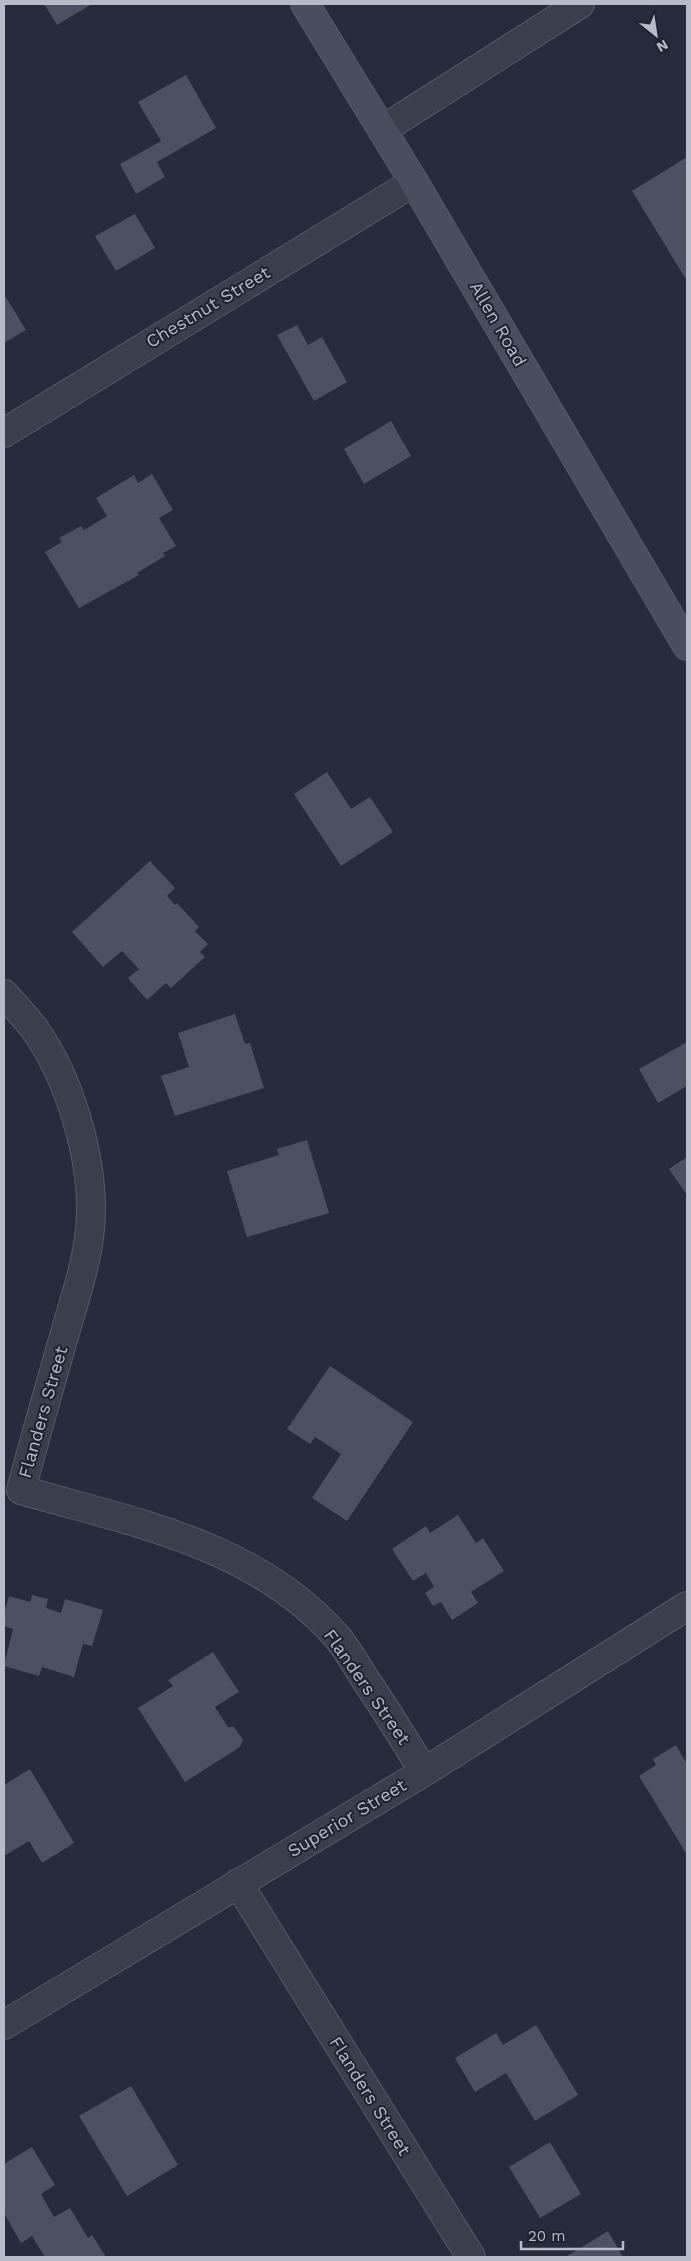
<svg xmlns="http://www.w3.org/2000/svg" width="691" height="2261" viewBox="0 0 691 2261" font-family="'Work Sans',sans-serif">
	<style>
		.building { fill: #4c5062 }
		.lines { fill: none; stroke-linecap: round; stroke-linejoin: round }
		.minor-casing { stroke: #565a67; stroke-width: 30 }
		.secondary-casing { stroke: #565a67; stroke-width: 30 }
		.minor { stroke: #3b3f4c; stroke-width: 28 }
		.secondary { stroke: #494d5e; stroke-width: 28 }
		.labels { text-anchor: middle; stroke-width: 4; stroke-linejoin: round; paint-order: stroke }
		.street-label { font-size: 18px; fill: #b7bac7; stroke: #202431 }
	</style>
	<rect width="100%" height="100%" fill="#272c3c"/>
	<path class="building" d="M44 4H92L57 25Z
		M186 75 216 128 157 162 165 177 136 194 120 164 161 141 138 102Z
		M687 157V281L632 191Z
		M135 214 155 248 116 271 95 236Z
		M4 294 26 330 4 343Z
		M297 325 308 345 322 337 347 382 314 401 277 335Z
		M391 421 411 456 364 484 344 449Z
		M152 474 173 510 159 518 176 546 163 553 165 556 137 573 139 575 79 608 45 552 62 542 59 538 81 526 84 530 107 516 96 498 134 475 138 483Z
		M327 772 351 809 370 797 393 832 341 866 294 794Z
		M150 861 175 888 167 896 175 905 177 903 199 927 195 931 208 944 200 952 205 957 171 988 166 983 147 1000 128 978 139 969 122 951 103 967 72 932Z
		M235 1014 245 1044 250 1043 264 1088 175 1116 161 1076 189 1067 178 1033Z
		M687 1042V1086L658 1103 639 1069Z
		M307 1140 329 1213 247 1237 227 1171 279 1155 277 1149Z
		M687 1157V1195L669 1169Z
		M330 1366 413 1422 347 1521 312 1498 341 1454 315 1437 310 1444 287 1429Z
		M458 1515 476 1543 483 1538 504 1571 471 1592 478 1603 452 1620 441 1602 433 1606 425 1593 434 1587 426 1573 413 1581 392 1549 426 1526 430 1533Z
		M32 1595 48 1599 46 1608 61 1613 65 1599 103 1610 92 1646 83 1644 74 1677 42 1667 39 1676 4 1666 13 1629 4 1626V1613L9 1596 30 1602Z
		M213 1652 239 1692 215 1707 228 1727H234L243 1740 240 1747 185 1782 138 1708 173 1686 168 1680Z
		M676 1745 687 1764V1855L639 1776 656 1765 653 1759Z
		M30 1769 74 1843 42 1863 29 1841 4 1856V1785Z
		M536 2025 578 2095 535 2121 506 2073 475 2092 455 2058 496 2033 503 2045Z
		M131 2086 178 2165 127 2196 79 2116Z
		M550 2142 581 2194 540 2218 509 2167Z
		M32 2147 55 2185 41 2194 54 2217 70 2208 88 2238 92 2235 106 2257H45L32 2236 21 2243 4 2213V2164Z
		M608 2231 623 2257H568L567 2256Z"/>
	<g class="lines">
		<defs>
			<path id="minor" d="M382 130 580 4
				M4 433 414 182
				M4 994C15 1006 26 1018 36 1031 70 1080 92 1155 91 1214 90 1255 76 1294 65 1333 50 1385 35 1438 21 1490 135 1523 256 1544 338 1638 347 1649 355 1663 363 1676 384 1707 404 1739 424 1772
				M238 1883 471 2257
				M4 2025 424 1772 687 1606"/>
			<path id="secondary" d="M305 4 414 182 687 646"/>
		</defs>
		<use href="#minor" class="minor-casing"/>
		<use href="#secondary" class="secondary-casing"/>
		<use href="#minor" class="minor"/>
		<use href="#secondary" class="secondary"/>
	</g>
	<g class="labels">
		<g class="street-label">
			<text transform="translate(208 307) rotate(-31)" y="6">Chestnut Street</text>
			<text transform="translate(498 324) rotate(60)" y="6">Allen Road</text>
			<text transform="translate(43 1412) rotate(-74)" y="6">Flanders Street</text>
			<text transform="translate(367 1687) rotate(55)" y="6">Flanders Street</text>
			<text transform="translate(347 1818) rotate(-31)" y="6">Superior Street</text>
			<text transform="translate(370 2096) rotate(58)" y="6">Flanders Street</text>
		</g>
	</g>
	<rect width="691" height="2261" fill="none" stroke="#b7bac7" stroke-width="10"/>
	<g transform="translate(656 35) rotate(150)" stroke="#202431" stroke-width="4" paint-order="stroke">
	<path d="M0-4L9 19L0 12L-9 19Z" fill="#b7bac7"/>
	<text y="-8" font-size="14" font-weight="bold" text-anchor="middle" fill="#b7bac7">N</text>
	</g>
	<path d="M521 2241v8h102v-8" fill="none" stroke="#b7bac7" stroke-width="2.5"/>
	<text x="528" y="2241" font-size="15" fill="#b7bac7" stroke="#202431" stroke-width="4" paint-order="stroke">20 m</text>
</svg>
